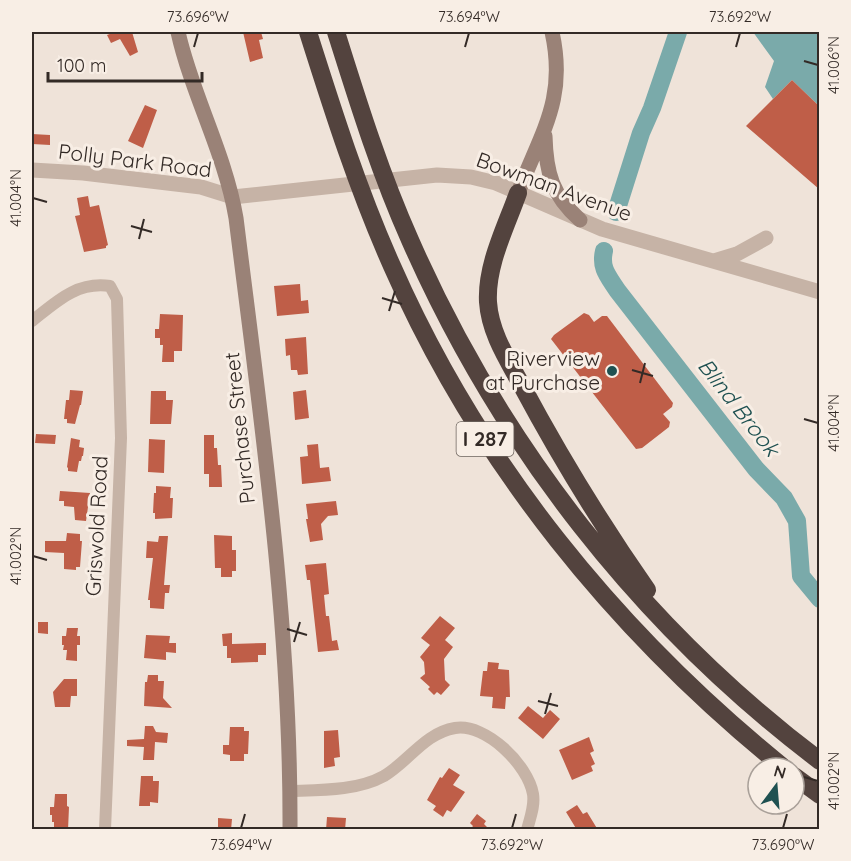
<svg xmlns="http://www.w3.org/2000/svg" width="851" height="861" viewBox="0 0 851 861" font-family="Quicksand,sans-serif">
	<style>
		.water { fill: #7aaaaa }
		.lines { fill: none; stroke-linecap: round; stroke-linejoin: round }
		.river { stroke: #7aaaaa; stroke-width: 18 }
		.building { fill: #bf5e48 }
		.minor { stroke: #c6b3a6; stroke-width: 12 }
		.tertiary { stroke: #c6b3a6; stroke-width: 15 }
		.secondary { stroke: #9a8277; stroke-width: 15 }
		.motorway { stroke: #53433e; stroke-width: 18 }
		.ticks { fill: none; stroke: #332a26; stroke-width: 2 }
		.poi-dot { fill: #1f5151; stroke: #f8eee5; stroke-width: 2 }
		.labels { text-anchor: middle; stroke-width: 6; stroke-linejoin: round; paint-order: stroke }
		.shield { fill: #f8eee5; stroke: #6e655f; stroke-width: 1.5 }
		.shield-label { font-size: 20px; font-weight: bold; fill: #332a26 }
		.street-label { font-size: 21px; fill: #332a26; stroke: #f8eee5 }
		.poi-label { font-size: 21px; fill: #332a26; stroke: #f8eee5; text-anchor: end }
		.water-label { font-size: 22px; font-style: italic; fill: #1f5151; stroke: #f8eee5 }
		.neatline { fill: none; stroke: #332a26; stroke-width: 2 }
		.ticks-label { font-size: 15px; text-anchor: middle; fill: #332a26 }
	</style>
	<rect width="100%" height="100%" fill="#efe3d9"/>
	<path class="water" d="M753 32H819V106L792 80 773 99 765 87 774 61Z"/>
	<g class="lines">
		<path class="river" d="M616 212 641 133 652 108 678 32
			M604 251C600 268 608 276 617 290L756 469 784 498 797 521 801 576 820 599"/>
	</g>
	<path class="building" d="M115 32H134H132L138 52 130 56 120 39 111 43 107 35Z
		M243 32H261L263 39 259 40 263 58 250 62Z
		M792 80 819 106V189L746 126Z
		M145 105 157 110 143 148 128 141Z
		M32 134 50 135V145L32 144Z
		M88 196 90 207 99 205 108 245 106 246V248L84 252 75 216 80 215 77 198Z
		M300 284 301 301 308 300 309 313 277 316 274 286Z
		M584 313 589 315 594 322 602 316H607L673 403 672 407 663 414 670 422 669 427 642 448 636 449 551 339 554 335Z
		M160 314 183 315 182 351H174V362H162L163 345H160V338H155V329H159Z
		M306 337 308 374 298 375 297 370H291L290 355 286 356 285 339Z
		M70 390 83 391 81 405H80L75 424 67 423V419H64L66 400H69Z
		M306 390 309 418 295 420 293 392Z
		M151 391H166V400H173L171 424H150Z
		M36 434 56 435 55 444 35 443Z
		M204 435H214V448H217L218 465H221L222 487H209V474H204Z
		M71 438 80 440 79 447 84 448 83 456H82L81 461H79L77 472 68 471V468L67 467Z
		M149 439 165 440 164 473 148 472Z
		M318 444 320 468 329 467 331 481 302 484 300 457 308 456 307 445Z
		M156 486 171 487 170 498H173L172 518 155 519V513H153L154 493H156Z
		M60 491 90 493 86 521 75 520 74 507 64 506V501H59Z
		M336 501 338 515 328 516 321 524 323 540 310 542 306 519H308L306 504Z
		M67 533 80 534V541H82L80 567H76V570L64 569V553L45 552V541H66Z
		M214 535 232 536V550H236V571H232V577H221V568H215Z
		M159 536H168L164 585H170L169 593H165L164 609 150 608V600H148L153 558H146L147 541 158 542Z
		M326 563 329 594 324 595 326 616H329L332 641 337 640 339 650 318 652 310 580H307L305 565Z
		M440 616 455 628 445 640 453 647 444 659 445 680 450 685 441 695 437 692 434 695 428 689 430 687 420 678 425 674 424 662 420 657 430 645 421 638Z
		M38 622H48V634L38 633Z
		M67 628H78L77 636H80V645H77V661L66 660 67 650H63L64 645H62V636H66Z
		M232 633V644L266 643V655H258V662L231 663V658H227V646H223L222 634Z
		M146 635 170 636 169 643H176V653L166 652V660L144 658Z
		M488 662 499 663 498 669 509 670 510 697H506L505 709 492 708 493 697 480 696 483 671H487Z
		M148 675H158V681H164L163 698 172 708 144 706 145 682H147Z
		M64 679H77V696H71L70 707H55L53 692Z
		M528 706 543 718 550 710 560 719 543 739 518 718Z
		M145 726H153L156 732 168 733 167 743 155 742 154 760H143L144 747 127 746V740L144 739Z
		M230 727H244V731H249L248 754H244V761H230V755L223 754V745H229Z
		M338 730 340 757 334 758 335 766 324 768V731Z
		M589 737 594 751 590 753 595 764 591 766 593 771 572 780 559 750Z
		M449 768 460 775 453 785 465 792 451 812 447 810 443 817 433 810 436 806 427 800 440 777 442 778Z
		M141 776H153V781H159L158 803 150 802V806H139Z
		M55 794H67V806L69 807 68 830H54V822H52V815H50V807H54Z
		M577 805 583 814 587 812 598 830H577L566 812Z
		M477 814 486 821 484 824 490 830H470L473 826 470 823Z
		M327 817 346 818 345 830H326Z
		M218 818 232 819 231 830H218Z"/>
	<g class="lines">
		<path class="minor" d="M32 321C56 302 77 281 110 286L117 299 121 438 105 830
			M290 791C320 790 357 791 384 776 409 761 425 733 455 728 486 723 528 765 533 794 535 806 530 818 527 830"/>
		<path class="tertiary" d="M32 170 83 173 201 187 233 197 437 175 471 177 496 183 602 229 820 292
			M714 261 737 254 766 238"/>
		<path class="secondary" d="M178 32C192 95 225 153 236 218 261 420 291 625 290 830
			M545 136C546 173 552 195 580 220
			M518 193C541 132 567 100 552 32"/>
		<path class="motorway" d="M308 32C333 111 358 190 392 266 479 464 617 633 784 768
			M336 32C358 102 380 173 410 240 500 445 641 626 820 761
			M518 193C506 227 486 265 488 302 490 333 508 360 522 386 560 457 601 524 647 590
			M794 776 820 795"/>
	</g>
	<path class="ticks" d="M194 47 198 33M465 47 469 33M736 47 740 33M804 61 818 65M33 198 47 202M131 226 152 232M139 239 144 219M382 298 402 304M389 311 395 291M632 370 653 376M640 383 645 363M804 419 818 423M33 556 47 560M287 629 307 635M294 642 300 622M538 701 558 706M545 714 551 693M804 777 818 781M241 828 245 814M512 828 516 814M783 828 787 814"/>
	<circle class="poi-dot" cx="612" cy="371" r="6"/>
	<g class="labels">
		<rect class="shield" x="456.5" y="422" width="57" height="34" rx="4.5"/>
		<g class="shield-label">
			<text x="485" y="446">I 287</text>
		</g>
		<g class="street-label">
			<text transform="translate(135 161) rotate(7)" y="7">Polly Park Road</text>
			<text transform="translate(554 187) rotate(20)" y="7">Bowman Avenue</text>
			<text transform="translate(240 428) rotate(-96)" y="7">Purchase Street</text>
			<text transform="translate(97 526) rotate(-87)" y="7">Griswold Road</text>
		</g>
		<g class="poi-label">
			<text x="600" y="366">Riverview<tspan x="600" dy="24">at Purchase</tspan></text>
		</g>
		<g class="water-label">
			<text transform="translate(739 407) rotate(52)" y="8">Blind Brook</text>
		</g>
	</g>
	<rect width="851" height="861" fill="none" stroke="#f8eee5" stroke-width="66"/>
	<g transform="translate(776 786) rotate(16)"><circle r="28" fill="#f8eee5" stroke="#a9a099" stroke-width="1.5"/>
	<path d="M0-4.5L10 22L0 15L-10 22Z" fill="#1f5151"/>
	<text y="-9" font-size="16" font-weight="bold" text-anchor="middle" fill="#332a26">N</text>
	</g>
	<path d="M48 72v9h154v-9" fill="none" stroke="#332a26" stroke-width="3"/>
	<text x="57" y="72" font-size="18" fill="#332a26" stroke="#f8eee5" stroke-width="4.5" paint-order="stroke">100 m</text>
	<rect x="33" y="33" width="785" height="795" class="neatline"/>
	<g class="ticks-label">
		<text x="198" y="22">73.696°W</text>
		<text x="469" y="22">73.694°W</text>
		<text x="740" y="22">73.692°W</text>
		<text transform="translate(834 65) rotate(-90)" y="5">41.006°N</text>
		<text transform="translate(16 198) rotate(-90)" y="5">41.004°N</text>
		<text transform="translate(834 423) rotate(-90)" y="5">41.004°N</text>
		<text transform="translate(16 556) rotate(-90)" y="5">41.002°N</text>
		<text transform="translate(834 781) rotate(-90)" y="5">41.002°N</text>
		<text x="241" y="850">73.694°W</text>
		<text x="512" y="850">73.692°W</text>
		<text x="783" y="850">73.690°W</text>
	</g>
</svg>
